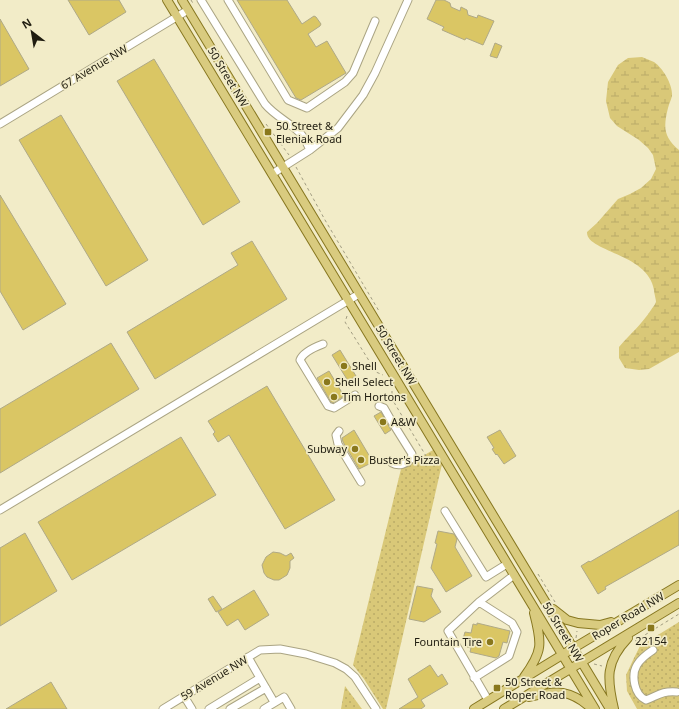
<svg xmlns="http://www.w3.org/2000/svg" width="679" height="709" viewBox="0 0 679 709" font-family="'Noto Sans',sans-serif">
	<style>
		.grass { fill: url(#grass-dots) }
		.wetland { fill: url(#wetland-marsh) }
		.building { fill: #dac664; stroke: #afa987 }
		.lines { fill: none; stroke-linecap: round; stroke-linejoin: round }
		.minor-casing { stroke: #aaa483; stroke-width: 9 }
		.major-casing { stroke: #877720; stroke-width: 10 }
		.path { stroke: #a29d82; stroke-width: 1; stroke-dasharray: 3 3; stroke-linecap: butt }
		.minor { stroke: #fff; stroke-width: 7 }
		.major { stroke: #d9cb7f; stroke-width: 8 }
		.poi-dot { fill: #89781c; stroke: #f2ecc8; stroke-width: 1.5 }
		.labels { text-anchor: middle; stroke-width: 3.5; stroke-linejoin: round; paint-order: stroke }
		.street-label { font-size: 11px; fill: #201d10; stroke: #f2ecc8 }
		.poi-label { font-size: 11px; fill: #201d10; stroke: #f2ecc8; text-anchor: start }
	</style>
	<defs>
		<pattern id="grass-dots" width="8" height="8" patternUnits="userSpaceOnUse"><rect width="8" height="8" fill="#d9c878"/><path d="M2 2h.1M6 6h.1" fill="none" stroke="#baab67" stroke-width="1.8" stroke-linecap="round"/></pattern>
		<pattern id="wetland-marsh" width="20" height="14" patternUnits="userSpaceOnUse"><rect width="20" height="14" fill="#d9c878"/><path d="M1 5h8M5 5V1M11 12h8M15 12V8" fill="none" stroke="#baab67"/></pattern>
	</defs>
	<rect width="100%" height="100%" fill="#f2ecc8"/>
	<path class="grass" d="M433 450 442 464 386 709H383L364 679 353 665 401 469Z
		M679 622V709H637L627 691 626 675 634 658 640 646Z
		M345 686 362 709H341Z"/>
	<path class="wetland" d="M642 57C646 59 650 60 654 62 663 68 673 85 672 96 671 100 669 104 668 108 663 128 664 137 679 150V352L649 369 639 370 625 368 619 358V347C630 334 642 324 651 310 652 308 655 305 656 302 656 299 654 293 654 290 648 253 586 252 587 232L597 223 618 199 630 194 641 188 651 179 656 169 653 155 648 148 639 140 617 126 610 118 606 101 608 82 618 65 628 58Z"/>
	<path class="building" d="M68 0H119L126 12 89 35Z
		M237 0H287L302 24 314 16 316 17 321 24 320 26 308 34 316 47 327 41 346 73 301 100 296 98Z
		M436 0H444L450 3 451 7 460 11 461 7 467 10 468 15 477 18 478 15 494 21 483 45 466 38 465 40 442 30 444 27 427 19Z
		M0 19 29 69 0 86Z
		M495 43 502 46 497 58 490 56Z
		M154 59 240 202 203 225 117 81Z
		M61 115 148 260 106 286 19 140Z
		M0 195 66 304 23 330 0 291Z
		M252 241 287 299 155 379 127 332 238 265 231 253Z
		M111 343 139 389 0 473V409Z
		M340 350 356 376 348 381 332 355Z
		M329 371 344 396 333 403 331 402 317 378Z
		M267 386 335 500 285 529 229 435 218 442 213 434 215 432 208 421Z
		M381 412 391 430 385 434 374 416Z
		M354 430 373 462 359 469 343 442 342 438Z
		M500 430 516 456 504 464 497 454 496 455 492 449 494 448 487 437Z
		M181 437 216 495 72 580 38 522Z
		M679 510V545L605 587 606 589 598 594 581 566 589 561 590 562Z
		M438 531 454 534 457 539 455 547 472 576 446 592 431 568 437 544 435 543Z
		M25 533 57 591 0 626V548Z
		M273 552 280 553 286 556 291 553 294 558 290 561V568L287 575 279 580H274L267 577 264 573 262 565 266 557Z
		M417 586 433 589 431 596 441 612 424 622 409 619Z
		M254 590 269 615 245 630 238 619 227 626 218 612Z
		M213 596 222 609 216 612 208 599Z
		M477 623 510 631 507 643 503 642 499 656 496 658 470 652 471 648 467 647 469 641 463 639 465 632 471 633 473 624 477 625Z
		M430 665 438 677 442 674 448 684 421 700 425 706 421 709H399L418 697 408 679Z
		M51 682 67 709H6Z"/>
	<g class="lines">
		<defs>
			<path id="minor" d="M201 0 265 104C275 116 289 122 300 133 305 138 307 144 310 150
				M228 0 288 100 307 108 345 82 353 73 375 21
				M0 124 188 10
				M272 174 310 150 338 128 363 95 375 73 408 0
				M323 344C315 347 303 352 300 360L328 406 334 408 355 395
				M379 406 384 408 392 422 412 454 411 459C406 464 399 467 392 463
				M339 431 336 435 338 444 361 482
				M0 510 359 294
				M445 511 486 577 507 564
				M653 650C647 654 641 658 637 665 631 675 634 695 646 700 659 695 661 691 677 692
				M260 678 274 702
				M474 678 509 656 517 632 512 623 479 602
				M184 696 192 709
				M488 700 448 631 479 602 514 575
				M163 709 260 650 280 649 306 654 335 663 346 669 355 677 376 709
				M209 709 260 678 248 657
				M230 709 266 688
				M264 709 284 697 291 709"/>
			<path id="major" d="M167 0 595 709
				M182 0 610 709
				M553 609 567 620 578 623 600 625 611 622
				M524 677C543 651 542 644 534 613
				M529 697C557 690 570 689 592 709
				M474 709 562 655 679 585
				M504 709 679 603
				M614 709C607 679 605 662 628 638"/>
		</defs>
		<use href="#minor" class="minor-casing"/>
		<use href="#major" class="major-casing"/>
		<path class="path" d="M191 0 194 5
			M266 124 289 155
			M296 167 325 220 379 311
			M347 316 345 322 376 372 383 375
			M392 391V399L426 456
			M538 574 555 602
			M576 638 577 631
			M635 641 679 614
			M594 664 602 666"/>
		<use href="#minor" class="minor"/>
		<use href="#major" class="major"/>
	</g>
	<g class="poi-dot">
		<rect x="264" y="128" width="8" height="8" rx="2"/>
		<circle cx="344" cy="366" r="4"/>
		<circle cx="327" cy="382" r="4"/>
		<circle cx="334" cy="397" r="4"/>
		<circle cx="383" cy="422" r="4"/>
		<circle cx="355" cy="449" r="4"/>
		<circle cx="361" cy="460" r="4"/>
		<rect x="647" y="624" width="8" height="8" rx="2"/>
		<circle cx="490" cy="642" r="4"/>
		<rect x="493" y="684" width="8" height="8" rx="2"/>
	</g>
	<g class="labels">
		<g class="street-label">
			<text transform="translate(94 67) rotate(-31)" y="4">67 Avenue NW</text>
			<text transform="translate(228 77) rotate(59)" y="4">50 Street NW</text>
			<text transform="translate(396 355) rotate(59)" y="4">50 Street NW</text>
			<text transform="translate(628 616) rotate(-31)" y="4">Roper Road NW</text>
			<text transform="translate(563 632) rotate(59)" y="4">50 Street NW</text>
			<text transform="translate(214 678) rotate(-31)" y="4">59 Avenue NW</text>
		</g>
		<g class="poi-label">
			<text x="276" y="130">50 Street &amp;<tspan x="276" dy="13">Eleniak Road</tspan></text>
			<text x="352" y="370">Shell</text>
			<text x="335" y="386">Shell Select</text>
			<text x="342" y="401">Tim Hortons</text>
			<text x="391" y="426">A&amp;W</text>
			<text x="347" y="453" text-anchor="end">Subway</text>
			<text x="369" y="464">Buster's Pizza</text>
			<text x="651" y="645" text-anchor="middle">22154</text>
			<text x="482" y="646" text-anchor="end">Fountain Tire</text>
			<text x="505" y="686">50 Street &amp;<tspan x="505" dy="13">Roper Road</tspan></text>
		</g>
	</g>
	<g transform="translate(32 32) rotate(329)" stroke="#f2ecc8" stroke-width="3" paint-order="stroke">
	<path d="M0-3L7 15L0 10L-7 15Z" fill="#201d10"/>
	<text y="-6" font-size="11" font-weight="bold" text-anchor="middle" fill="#201d10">N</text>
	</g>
</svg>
